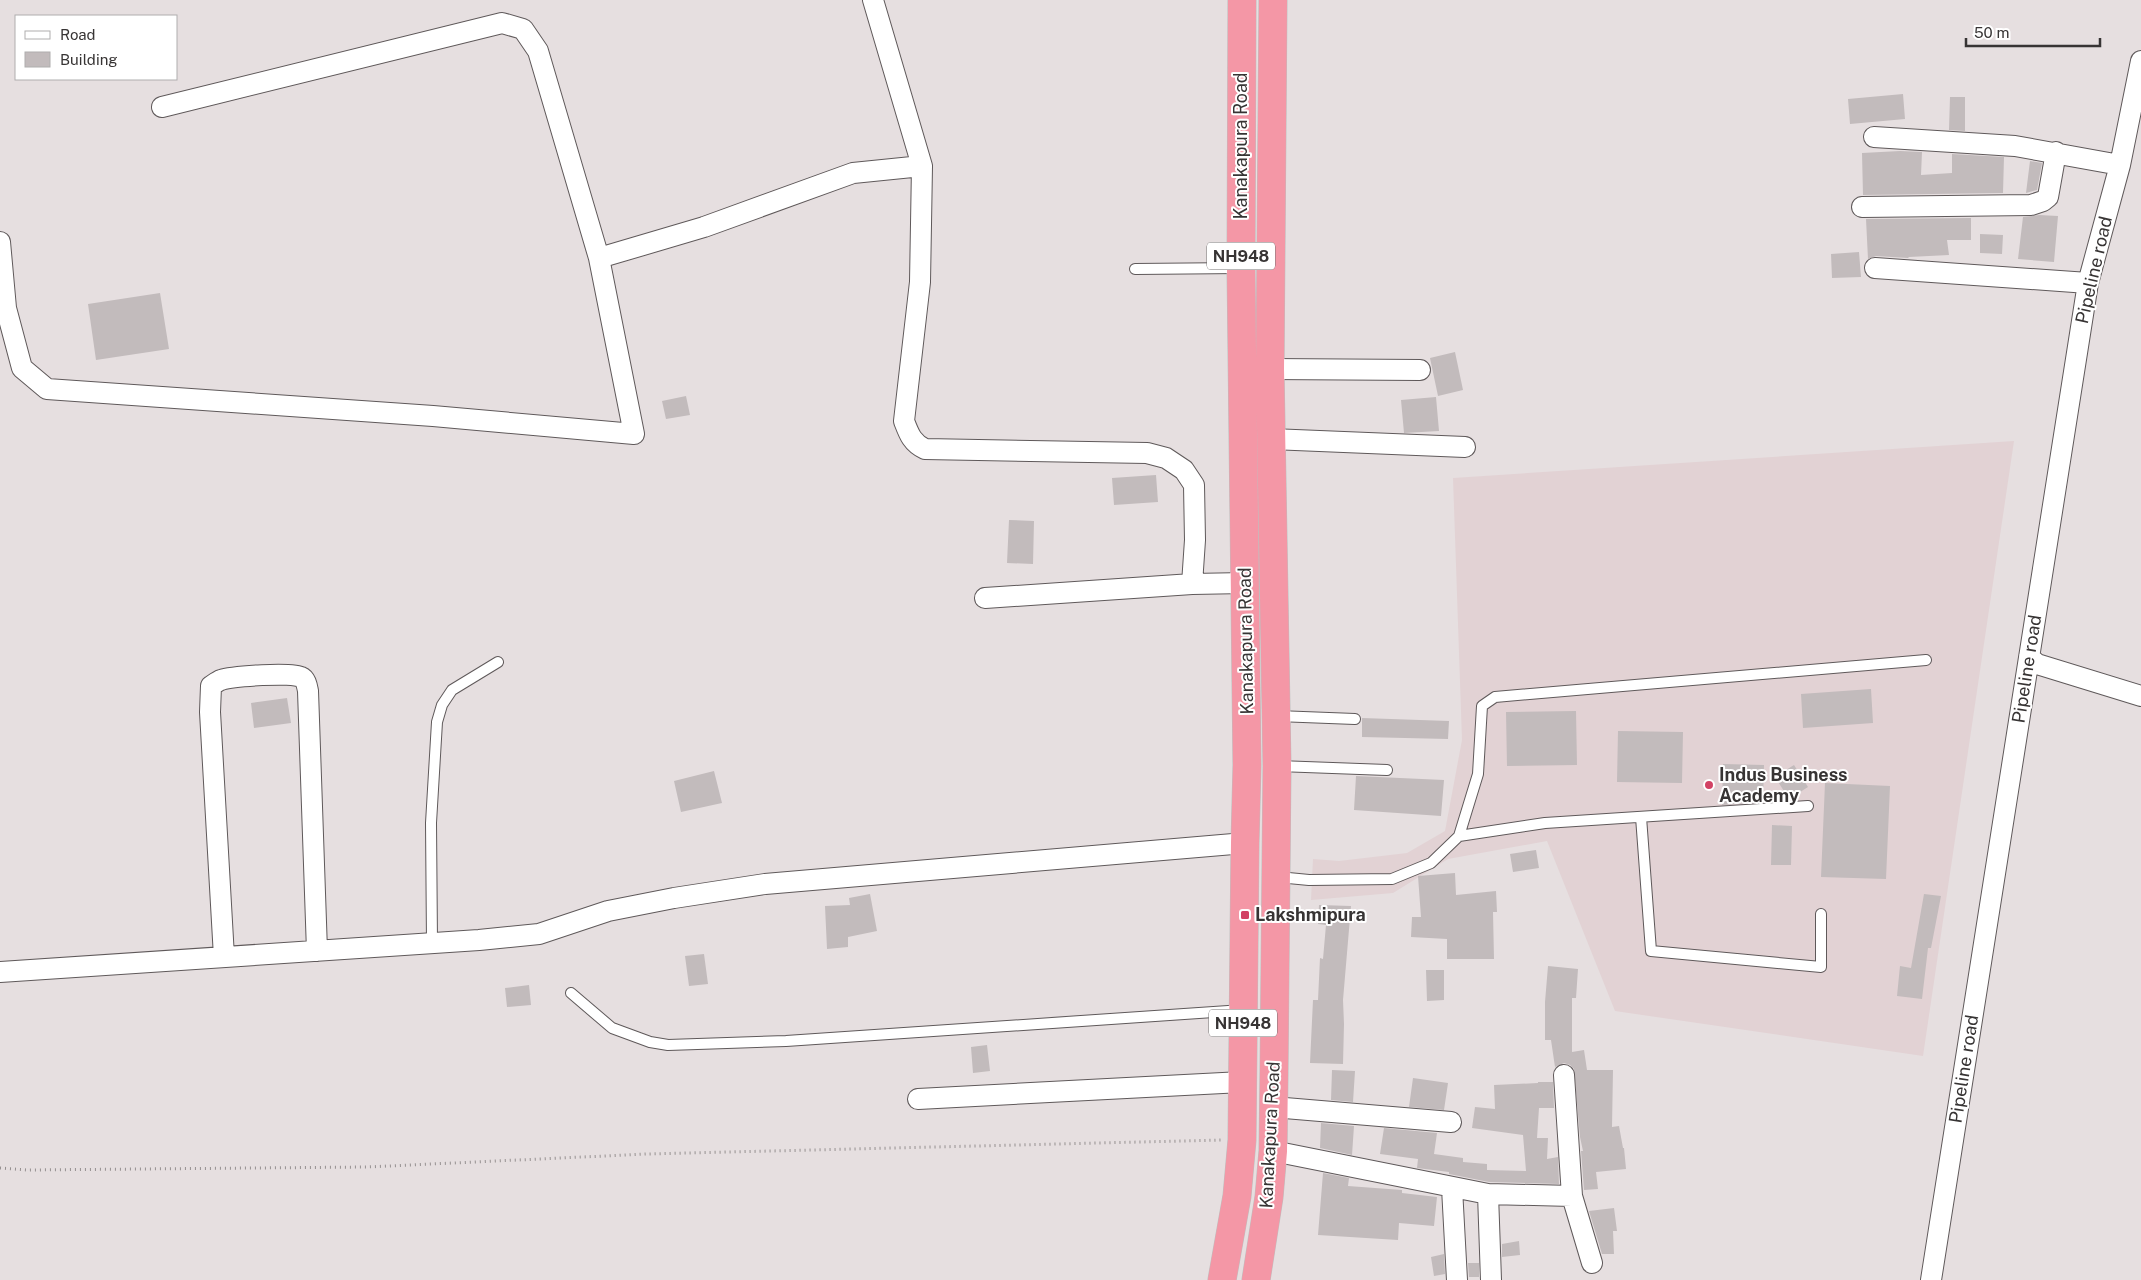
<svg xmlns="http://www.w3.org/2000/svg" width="2141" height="1280" viewBox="0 0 2141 1280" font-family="'Public Sans',sans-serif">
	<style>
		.built { fill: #e2d2d4 }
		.building { fill: #c2bbbc }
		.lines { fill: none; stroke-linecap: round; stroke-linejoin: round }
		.service-casing { stroke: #5f595a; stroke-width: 12 }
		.minor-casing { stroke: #5f595a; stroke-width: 22 }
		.trunk-casing { stroke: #bfbebe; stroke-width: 29 }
		.path { stroke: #948f8f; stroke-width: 3; stroke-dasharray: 1 4; stroke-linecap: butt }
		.service { stroke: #fff; stroke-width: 10 }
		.minor { stroke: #fff; stroke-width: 20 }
		.trunk { stroke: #f497a6; stroke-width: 28 }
		.poi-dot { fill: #d24264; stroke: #fff; stroke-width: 2 }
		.labels { text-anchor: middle; stroke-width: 4; stroke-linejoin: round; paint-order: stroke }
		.shield { fill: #fff; stroke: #737171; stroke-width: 1 }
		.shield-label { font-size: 16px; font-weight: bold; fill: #373434 }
		.street-label { font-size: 18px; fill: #373434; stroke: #fff }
		.poi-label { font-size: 18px; font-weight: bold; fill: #373434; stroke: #fff; text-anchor: start }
	</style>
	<rect width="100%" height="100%" fill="#e6dfe0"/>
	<path class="built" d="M2014 441 1923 1056 1615 1011 1547 841 1448 859 1393 893 1311 900 1313 859 1339 861 1407 853 1445 831 1462 740 1453 478Z"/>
	<path class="building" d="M1903 94 1905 119 1850 124 1848 99Z
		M1950 97H1965V131L1949 130Z
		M1900 151 1922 152 1921 175 1952 173V154L2004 157 2003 193 1863 195 1862 153Z
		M2030 161 2042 163 2037 190 2026 193Z
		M2039 215 2058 216 2054 262 2018 259 2023 217Z
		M1971 218V240H1947L1949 255 1909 257 1908 258 1876 256 1868 259 1866 219Z
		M1980 234 2003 235 2002 254 1980 253Z
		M1859 252 1861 277 1832 278 1831 254Z
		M160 293 169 349 96 360 88 304Z
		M1455 352 1463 390 1438 396 1430 358Z
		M686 396 690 415 666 419 662 401Z
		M1436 397 1439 431 1404 433 1401 400Z
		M1156 475 1158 502 1114 505 1112 478Z
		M1009 520 1034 521 1033 564 1007 563Z
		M1871 689 1873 723 1803 728 1801 694Z
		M287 698 291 723 254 728 251 703Z
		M1576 711 1577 765 1507 766 1506 712Z
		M1362 718 1449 721 1448 739 1362 737Z
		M1618 731 1683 732 1682 783 1617 782Z
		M1723 764 1764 765 1763 802 1722 805Z
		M1794 765 1808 787 1789 799 1775 777Z
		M714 771 722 803 681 812 674 781Z
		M1356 776 1444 780 1441 816 1354 810Z
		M1825 783 1890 786 1886 879 1821 877Z
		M1772 825 1792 826 1791 865H1771Z
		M1536 850 1539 868 1513 872 1510 854Z
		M1455 873 1456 895 1496 891 1497 912H1493L1494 959H1447V939L1411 937 1412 917H1421L1418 876Z
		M870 894 877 931 848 937V947L827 949 825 906 850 905 849 898Z
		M1924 894 1941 896 1931 948H1928L1922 999 1897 996 1900 966 1911 968Z
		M1319 905 1351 906 1343 1000 1344 1024 1343 1064 1310 1063 1313 1000H1318L1320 958 1323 959 1326 925 1318 924Z
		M704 954 708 984 689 986 685 956Z
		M1548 966 1578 969 1576 998H1572V1052L1584 1050 1587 1070H1613L1612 1127 1619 1126 1623 1148H1624L1626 1169 1596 1172 1598 1189 1584 1190 1581 1151H1583L1580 1137 1574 1069 1570 1065 1564 1063 1555 1067 1551 1040H1545V1002Z
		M1426 970H1444V1000L1427 1001Z
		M529 985 531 1005 507 1007 505 988Z
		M987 1045 990 1071 973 1073 971 1047Z
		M1332 1070 1355 1071 1353 1102 1331 1100Z
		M1413 1078 1448 1083 1444 1110 1409 1107Z
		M1538 1082H1553L1554 1108H1539L1537 1138H1548L1547 1159 1558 1157 1559 1184 1489 1182 1449 1174V1172L1417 1168 1418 1159 1380 1154 1384 1128 1437 1133 1434 1154 1463 1158V1162L1487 1164V1170L1526 1171 1523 1135 1472 1128 1475 1107 1495 1109 1494 1085 1538 1083Z
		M1321 1123 1354 1126 1352 1155 1320 1148Z
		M1323 1173 1349 1178 1348 1186 1402 1190V1193L1437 1197 1434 1226 1399 1223 1398 1240 1318 1235Z
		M1614 1208 1617 1231H1613L1614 1254H1602L1589 1211Z
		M1519 1241 1520 1255 1502 1257V1244Z
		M1444 1254 1445 1274 1434 1276 1431 1257Z
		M1468 1263H1479V1277H1469Z"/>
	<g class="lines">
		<defs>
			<path id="service" d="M1135 269 1240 268
				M1277 716 1355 719
				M1278 766 1387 770
				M1641 817 1651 951 1821 967V914
				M1459 836 1545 823 1808 806
				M1278 877 1309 880 1392 879 1431 863 1459 836 1478 774 1482 706 1495 697 1926 660
				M432 943 431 823 437 722 442 705 452 690 498 662
				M571 993 612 1028 650 1042 668 1045 786 1041 1243 1010"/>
			<path id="minor" d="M873 0 922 166
				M1874 137 2015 146 2120 165
				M1862 207 2031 205 2043 201 2048 197 2056 152
				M0 242 6 308 22 368 47 389 433 416 634 434 599 258 538 51 523 29 502 23 162 107
				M599 258 704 227 853 173 922 166 920 282 904 421C909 434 912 443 925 449L1147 453 1166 458 1184 470 1194 485 1195 540 1192 584 1245 583
				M1875 268 2088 283
				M1270 369 1420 370
				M1271 439 1465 447
				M985 598 1192 584
				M2029 657 2037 664 2141 696
				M224 957 210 712 211 686C214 684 218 681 221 680 232 676 293 672 301 677 306 679 307 686 308 691L317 951
				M0 972 479 940 539 934 608 911 674 898 765 884 1245 843
				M1564 1075 1572 1196 1592 1263
				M918 1099 1242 1082
				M1273 1107 1451 1122
				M1273 1151 1488 1194 1572 1196
				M1452 1188 1457 1280
				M1488 1194 1491 1280
				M1931 1280 2088 283 2120 165 2141 61"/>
			<path id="trunk" d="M1222 1280 1237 1196 1242 1140 1245 843 1247 765 1241 268 1242 0
				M1256 1280 1269 1197 1273 1151 1274 1072 1277 766 1270 369 1273 0"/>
		</defs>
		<use href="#service" class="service-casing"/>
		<use href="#minor" class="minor-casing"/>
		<use href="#trunk" class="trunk-casing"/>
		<path class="path" d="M0 1168 27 1170 367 1167 647 1154 1222 1140"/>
		<use href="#service" class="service"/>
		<use href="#minor" class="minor"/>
		<use href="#trunk" class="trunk"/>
	</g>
	<g class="poi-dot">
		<circle cx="1709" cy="785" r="5"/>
		<rect x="1240" y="910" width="10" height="10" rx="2.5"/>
	</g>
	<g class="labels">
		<g class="shield">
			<rect x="1207" y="242.5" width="68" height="27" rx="4"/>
			<rect x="1209" y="1009.5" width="68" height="27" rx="4"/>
		</g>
		<g class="shield-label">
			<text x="1241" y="262">NH948</text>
			<text x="1243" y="1029">NH948</text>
		</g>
		<g class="street-label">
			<text transform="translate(1241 146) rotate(-90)" y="6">Kanakapura Road</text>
			<text transform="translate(2094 270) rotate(-77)" y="6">Pipeline road</text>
			<text transform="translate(1246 641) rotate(-91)" y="6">Kanakapura Road</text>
			<text transform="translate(2027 669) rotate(-81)" y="6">Pipeline road</text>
			<text transform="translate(1964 1069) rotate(-81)" y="6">Pipeline road</text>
			<text transform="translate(1270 1135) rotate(-87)" y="6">Kanakapura Road</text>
		</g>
		<g class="poi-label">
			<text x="1719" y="781">Indus Business<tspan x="1719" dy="21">Academy</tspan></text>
			<text x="1255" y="921">Lakshmipura</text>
		</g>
	</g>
	<rect x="15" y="15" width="162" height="65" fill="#ffffff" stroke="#afaeae"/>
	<rect x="25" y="31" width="25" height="8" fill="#ffffff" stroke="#afaeae"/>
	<text x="60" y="40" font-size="15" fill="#373434">Road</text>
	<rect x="25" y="52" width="25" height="15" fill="#c2bbbc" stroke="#afaeae"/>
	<text x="60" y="65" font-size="15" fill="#373434">Building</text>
	<path d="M1966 38v8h134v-8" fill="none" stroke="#373434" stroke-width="2.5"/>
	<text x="1974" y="38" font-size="15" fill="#373434" stroke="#ffffff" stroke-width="4" paint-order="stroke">50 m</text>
</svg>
